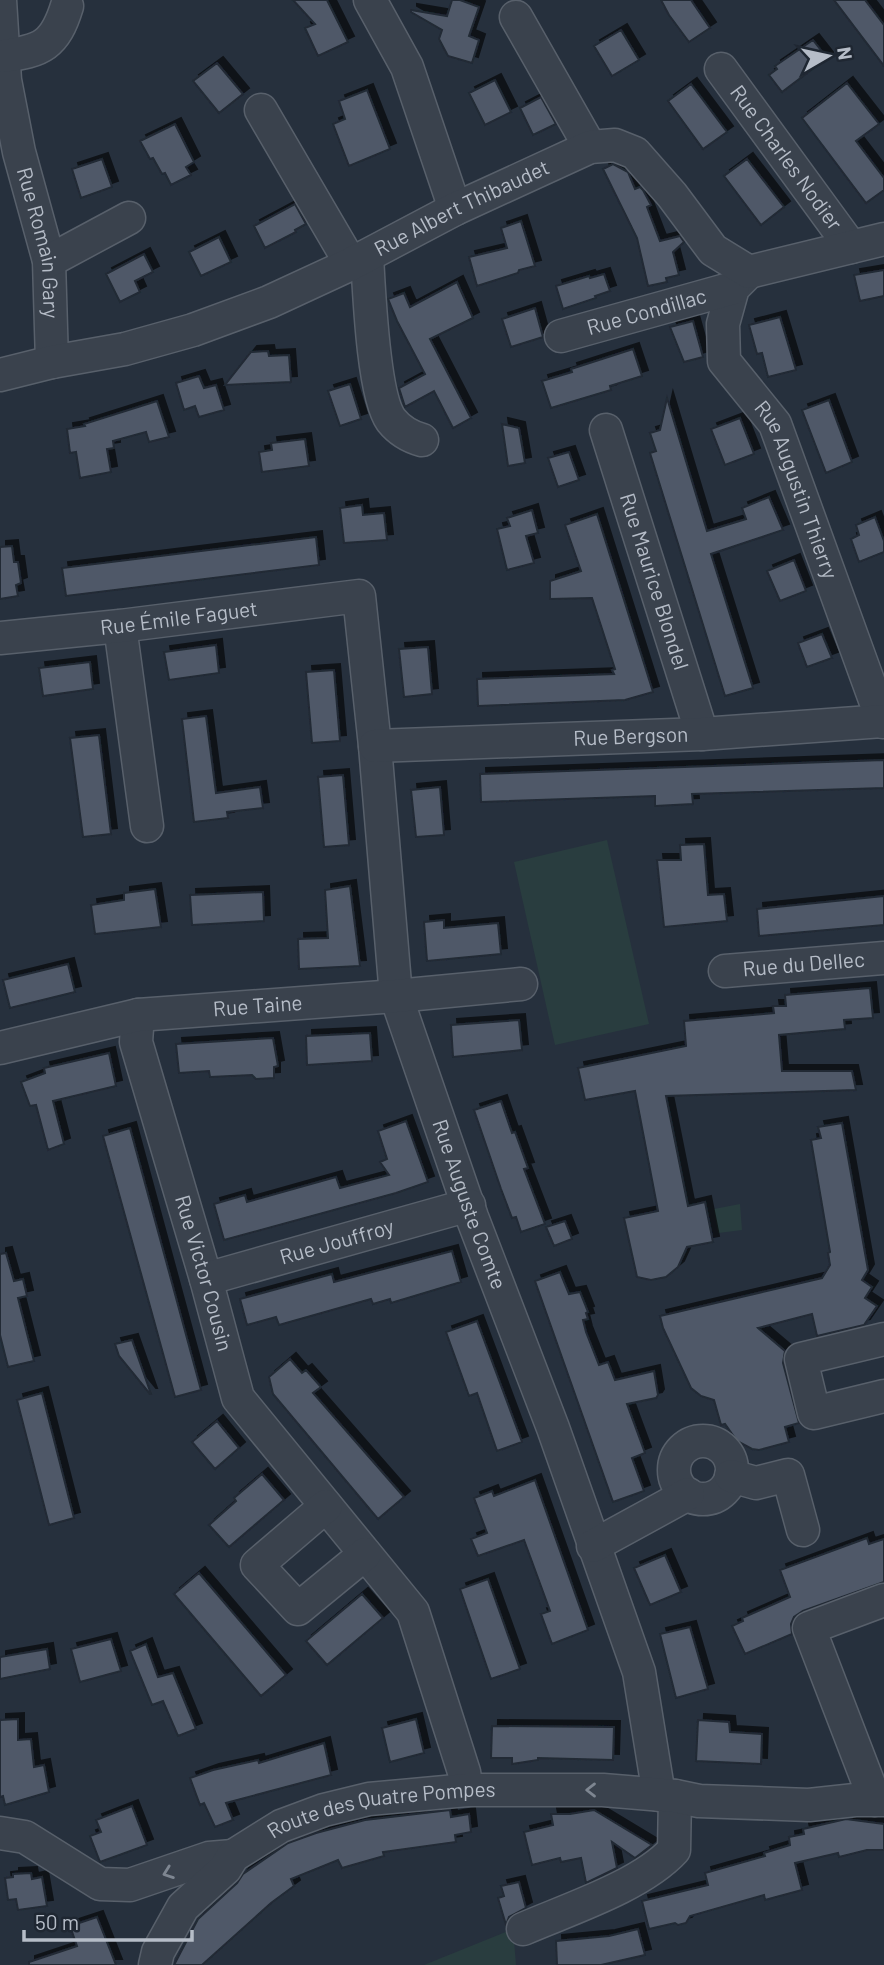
<svg xmlns="http://www.w3.org/2000/svg" width="884" height="1965" viewBox="0 0 884 1965" font-family="Barlow,sans-serif">
	<style>
		.green { fill: #293d3f }
		.building { fill: #4f5967; stroke: #212934; stroke-width: 2; filter: url(#shadow) }
		.lines { fill: none; stroke-linecap: round; stroke-linejoin: round }
		.minor-casing { stroke: #58606b; stroke-width: 35 }
		.minor { stroke: #3a424d; stroke-width: 32 }
		.oneway { stroke: #7e8691 }
		.labels { text-anchor: middle; stroke-width: 7; stroke-linejoin: round; paint-order: stroke }
		.street-label { font-size: 21px; fill: #b6bdc8; stroke: #1f2732 }
	</style>
	<defs>
		<filter id="shadow"><feDropShadow dx="6" dy="-6" stdDeviation="0" flood-color="#0009"/></filter>
	</defs>
	<rect width="100%" height="100%" fill="#26303d"/>
	<path class="green" d="M607 840 649 1024 555 1045 514 862Z
		M740 1204 742 1230 718 1233 714 1209Z
		M513 1929 516 1965H424Z"/>
	<path class="building" d="M293 0H327L348 42 318 56 305 28 315 24Z
		M452 0H460L479 7 469 36 479 40 472 63 448 56 439 39 442 30 411 12V10L447 16Z
		M661 0H691L710 28 689 42 669 15Z
		M834 0H865L884 25V66Z
		M621 30 639 60 612 76 594 46Z
		M813 40 827 58 782 92 769 75 777 69 775 66Z
		M217 63 243 94 219 113 193 81Z
		M495 80 511 112 485 125 469 93Z
		M847 83 879 124 856 141 884 178V190L866 203 802 118Z
		M691 84 727 132 703 149 668 101Z
		M367 90 390 149 349 166 333 124 345 119 339 101Z
		M541 97 556 124 533 135 520 108Z
		M175 124 194 162 186 167 191 175 171 185 165 173 162 174 153 158 150 159 140 141Z
		M102 159 112 187 81 198 72 169Z
		M747 159 784 207 761 225 724 176Z
		M613 164 628 172 635 189 640 187 643 190 651 205 647 207 660 241 680 236 684 242 673 252 679 275 666 278 667 282 648 286 637 238 603 169Z
		M295 204 306 224 295 230 296 232 265 248 254 226Z
		M521 221 535 266 519 270 518 273 477 286 469 257 507 248 501 228Z
		M219 237 231 262 201 276 189 252Z
		M144 254 153 272 135 281 140 292 120 302 106 274Z
		M884 270V296L860 301 854 275Z
		M604 274 610 291 595 296 596 298 563 309 556 286 589 276 590 278Z
		M457 282 473 318 430 339 471 418 453 428 434 391 405 407 399 388 425 374 397 321 388 299 404 293 410 307Z
		M535 308 543 337 511 347 502 319Z
		M780 317 796 370 768 377 762 353 757 354 749 325Z
		M693 321 703 357 684 362 670 327Z
		M633 349 642 376 610 386 611 390 551 408 542 381 572 372 571 369Z
		M268 351 269 356 289 355 291 382 225 385 251 352Z
		M199 376 204 388 216 385 224 410 199 417 195 406 184 410 176 383Z
		M350 384 361 419 340 426 328 391Z
		M667 398 707 531 746 519 742 508 769 497 783 530 711 554 753 688 725 696 650 453 656 451 650 433 660 430Z
		M829 400 852 462 826 473 802 410Z
		M157 401 169 437 149 442 146 432 113 441 114 448 107 449 111 472 80 478 76 452 70 453 67 429 85 426 84 424Z
		M740 418 754 454 725 465 711 429Z
		M502 424 519 428 525 463 508 466Z
		M305 439 309 466 262 472 259 452 272 450 271 443Z
		M569 452 579 480 558 487 548 458Z
		M362 505 363 515 384 513 387 540 344 543 340 508Z
		M532 510 538 533 526 536 534 563 507 570 497 529 510 526 507 518Z
		M597 514 653 692 625 700 478 706 477 679 614 674 612 670 615 669 592 598 550 599V581L581 571 565 525Z
		M875 517 884 541V552L859 562 851 539 859 535 856 525Z
		M316 537 319 565 66 596 62 568Z
		M12 546 14 562H18L21 583 16 585 18 596 0 599V547Z
		M794 560 806 591 780 601 767 571Z
		M822 634 832 658 807 667 798 643Z
		M216 645 219 673 169 680 164 652Z
		M428 647 432 694 404 697 399 649Z
		M90 662 93 689 43 696 39 668Z
		M334 670 340 741 312 743 306 672Z
		M206 716 216 793 260 787 263 808 227 812 228 818 194 822 182 719Z
		M99 735 111 834 83 837 70 738Z
		M884 760V788L692 794 693 804 655 806V796L481 802 480 774Z
		M343 775 349 845 324 847 318 777Z
		M440 787 444 835 416 837 411 790Z
		M704 844 708 895 724 894 727 921 664 927 657 860H681L680 845Z
		M350 886 360 966 299 969 298 939 328 938 325 890Z
		M155 889 161 927 95 934 91 905 124 900V893Z
		M263 892 264 921 192 925 190 895Z
		M884 896V925L759 936 757 909Z
		M444 920V928L498 923 501 954 427 961 424 922Z
		M68 964 75 992 10 1008 3 980Z
		M870 988 873 1018 844 1020 845 1029 779 1035 782 1071H852L856 1090 666 1096 688 1206 705 1202 713 1242 687 1247 678 1267 666 1277 651 1280 637 1277 624 1218 658 1211 635 1091 585 1100 578 1068 686 1046 684 1021 774 1013 773 1006H786L785 995Z
		M519 1020 522 1050 453 1057 451 1025Z
		M370 1033 372 1061 307 1065 306 1036Z
		M273 1038 278 1066 274 1067V1078L256 1079 252 1075 210 1077 209 1071 179 1073 176 1044Z
		M109 1053 116 1086 53 1101 64 1144 48 1150 36 1105 30 1106 21 1082 45 1073 44 1068Z
		M501 1101 512 1133 515 1132 528 1168 524 1169 545 1224 521 1232 516 1217 512 1218 501 1189 474 1110Z
		M406 1121 428 1182 396 1193 224 1240 214 1204 245 1195 247 1202 336 1177 340 1188 389 1175 380 1162 387 1159 378 1131Z
		M842 1123 868 1270 862 1280 872 1287 865 1298 877 1306 864 1325 817 1336 812 1314 758 1328 785 1351 783 1363 799 1423 785 1427 789 1442 759 1450 752 1449 737 1441 725 1424 721 1425 714 1400 701 1396 691 1388 663 1328 660 1316 822 1278 830 1265 828 1253 830 1252 811 1140 821 1138 818 1127Z
		M130 1128 201 1390 175 1397 103 1136Z
		M565 1221 572 1239 554 1246 546 1227Z
		M452 1251 461 1282 391 1303 390 1299 373 1304 371 1299 279 1325 276 1317 247 1325 240 1299 332 1274 334 1282Z
		M6 1253 14 1281 23 1279 27 1296 18 1298 34 1361 8 1367 0 1335V1254Z
		M560 1272 569 1294 580 1292 588 1312 586 1313 588 1319 583 1320 586 1332 599 1365 608 1362 615 1380 654 1371 658 1395 656 1398 627 1404 645 1453 632 1458 644 1491 613 1502 535 1281Z
		M477 1321 522 1442 497 1451 477 1393 469 1396 446 1332Z
		M132 1340 151 1394H150L119 1356 115 1344Z
		M290 1359 302 1373 306 1370 321 1387 313 1393 404 1497 378 1519 273 1394 269 1377Z
		M42 1393 74 1518 49 1525 17 1400Z
		M217 1421 239 1448 215 1469 192 1442Z
		M262 1474 284 1500 229 1547 209 1525 236 1501 234 1498Z
		M535 1480 588 1630 552 1644 541 1614 550 1611 524 1540 478 1556 471 1539 487 1533 474 1498 492 1491 494 1496Z
		M867 1538 869 1544 884 1539V1582L803 1611 794 1617 791 1624 792 1634 745 1654 732 1626 743 1621 742 1618 790 1597 780 1570Z
		M665 1555 681 1592 650 1605 634 1568Z
		M199 1573 286 1675 261 1696 174 1594Z
		M488 1579 520 1669 491 1679 460 1589Z
		M362 1594 383 1618 327 1665 306 1641Z
		M690 1627 708 1689 676 1698 660 1634Z
		M111 1639 121 1671 80 1682 71 1649Z
		M146 1644 158 1677 173 1673 196 1729 178 1736 163 1701 152 1705 130 1651Z
		M47 1649 50 1669 0 1679V1657Z
		M18 1719V1740L31 1739 34 1767 44 1765 49 1792 5 1805 3 1796 0 1797V1720Z
		M416 1719 424 1753 390 1762 382 1728Z
		M698 1720 729 1722 730 1732 762 1734 761 1764 696 1761Z
		M492 1726 614 1727 613 1760 538 1758V1760L512 1764V1758H491Z
		M324 1743 331 1775 226 1803 233 1820 215 1827 204 1803 200 1805 190 1778 213 1770 258 1760 259 1763Z
		M132 1806 147 1845 100 1862 90 1836 101 1832 96 1820Z
		M450 1810 451 1817 469 1814 471 1832 455 1835 456 1842 383 1852 384 1856 342 1868 338 1860 291 1879 294 1886 271 1903 202 1965H174L198 1919 237 1883 243 1874 288 1843 316 1833 365 1820Z
		M594 1810 652 1845 635 1858 612 1842 617 1868 586 1883 581 1858 561 1862 560 1858 532 1865 524 1832 553 1825 551 1814H570Z
		M846 1819 884 1824V1850H867L839 1857 838 1853 795 1863 802 1890 765 1900 764 1895 690 1916 686 1923 678 1925 675 1923 649 1929 642 1901 708 1885 705 1873 765 1856 764 1853 790 1845 789 1837 804 1834 803 1829Z
		M31 1873 32 1879 42 1877 47 1906 18 1910 16 1899 8 1900 5 1878 13 1877V1874Z
		M519 1882 526 1908 509 1917 506 1925 498 1898 504 1896 501 1886Z
		M97 1917 116 1965H29V1962L77 1946 70 1926Z
		M638 1929 645 1955 601 1965H557L556 1941 609 1936Z"/>
	<g class="lines">
		<defs>
			<g id="minor">
				<path id="s1" d="M0 0 5 80 19 152 49 261 52 362"/>
				<path d="M370 0 407 67 455 209"/>
				<path d="M516 17 590 147"/>
				<path d="M3 56C42 51 55 45 67 6"/>
				<path id="s2" d="M721 69 851 247"/>
				<path d="M261 110 351 264"/>
				<path d="M367 256C369 290 373 395 391 420 399 430 411 437 422 440"/>
				<path d="M49 261 129 218"/>
				<path id="s3" d="M749 272 733 288 723 324 724 361 775 424 883 722"/>
				<path id="s4" d="M561 336 733 288"/>
				<path id="s5" d="M0 375 52 362 125 349 193 330 269 302 351 264 455 209 590 147 615 145 635 153 672 195 713 250 749 272 884 239"/>
				<path id="s6" d="M606 430 702 734"/>
				<path d="M120 626 147 826"/>
				<path id="s7" d="M0 638 120 626 359 596 375 746 396 996 472 1217 553 1428 639 1672 659 1795"/>
				<path id="s8" d="M375 746 702 734 884 721"/>
				<path id="s9" d="M725 971 884 958"/>
				<path id="s10" d="M138 1015 136 1042 206 1279 238 1398 413 1612 464 1772 467 1790"/>
				<path id="s11" d="M0 1048 138 1015 396 996 521 984"/>
				<path id="s12" d="M206 1279 469 1205"/>
				<path d="M884 1339 801 1359 814 1413 884 1396"/>
				<circle cx="703" cy="1470" r="29"/>
				<path d="M731 1476 756 1483 788 1475 803 1530"/>
				<path d="M326 1506 257 1565 298 1609 365 1554"/>
				<path d="M593 1546 688 1494"/>
				<path d="M875 1800 809 1628 884 1600"/>
				<path d="M0 1833 25 1837 100 1884 130 1885 209 1858 233 1856"/>
				<path d="M523 1929C569 1909 641 1886 674 1850L675 1796"/>
				<path id="s13" d="M155 1965 158 1952 183 1907 225 1869 233 1856 281 1826 324 1810 369 1799 467 1790H603L675 1796 699 1801 809 1805 855 1800H884"/>
			</g>
		</defs>
		<use href="#minor" class="minor-casing"/>
		<use href="#minor" class="minor"/>
	</g>
	<defs><path id="oneway-chevron" d="M-2-3.5L2.5 0L-2 3.5" fill="none" stroke-width="1.6" stroke-linecap="round" stroke-linejoin="round" transform="scale(1.75)"/></defs>
	<g class="oneway">
		<use href="#oneway-chevron" transform="translate(591 1790) rotate(-180)"/>
		<use href="#oneway-chevron" transform="translate(168 1873) rotate(160)"/>
	</g>
	<g class="labels">
		<g class="street-label">
			<text dy="7" stroke="none"><textPath href="#s2" startOffset="110">Rue Charles Nodier</textPath></text>
			<text dy="7" stroke="none"><textPath href="#s5" startOffset="494">Rue Albert Thibaudet</textPath></text>
			<text dy="7" stroke="none"><textPath href="#s1" startOffset="247">Rue Romain Gary</textPath></text>
			<text dy="7" stroke="none"><textPath href="#s4" startOffset="89">Rue Condillac</textPath></text>
			<text dy="7" stroke="none"><textPath href="#s3" startOffset="247">Rue Augustin Thierry</textPath></text>
			<text dy="7" stroke="none"><textPath href="#s6" startOffset="159">Rue Maurice Blondel</textPath></text>
			<text dy="7" stroke="none"><textPath href="#s7" startOffset="180">Rue Émile Faguet</textPath></text>
			<text dy="7" stroke="none"><textPath href="#s8" startOffset="256">Rue Bergson</textPath></text>
			<text dy="7" stroke="none"><textPath href="#s9" startOffset="79">Rue du Dellec</textPath></text>
			<text dy="7" stroke="none"><textPath href="#s11" startOffset="262">Rue Taine</textPath></text>
			<text dy="7" stroke="none"><textPath href="#s7" startOffset="984">Rue Auguste Comte</textPath></text>
			<text dy="7" stroke="none"><textPath href="#s12" startOffset="136">Rue Jouffroy</textPath></text>
			<text dy="7" stroke="none"><textPath href="#s10" startOffset="268">Rue Victor Cousin</textPath></text>
			<text dy="7" stroke="none"><textPath href="#s13" startOffset="296">Route des Quatre Pompes</textPath></text>
		</g>
	</g>
	<g transform="translate(828 56) rotate(81)" stroke="#1f2732" stroke-width="5" paint-order="stroke">
	<path d="M0-5L12 26L0 18L-12 26Z" fill="#b6bdc8"/>
	<text y="-10" font-size="19" font-weight="bold" text-anchor="middle" fill="#b6bdc8">N</text>
	</g>
	<path d="M24 1930v10h168v-10" fill="none" stroke="#b6bdc8" stroke-width="3.5"/>
	<text x="35" y="1930" font-size="21" fill="#b6bdc8" stroke="#1f2732" stroke-width="5" paint-order="stroke">50 m</text>
</svg>
